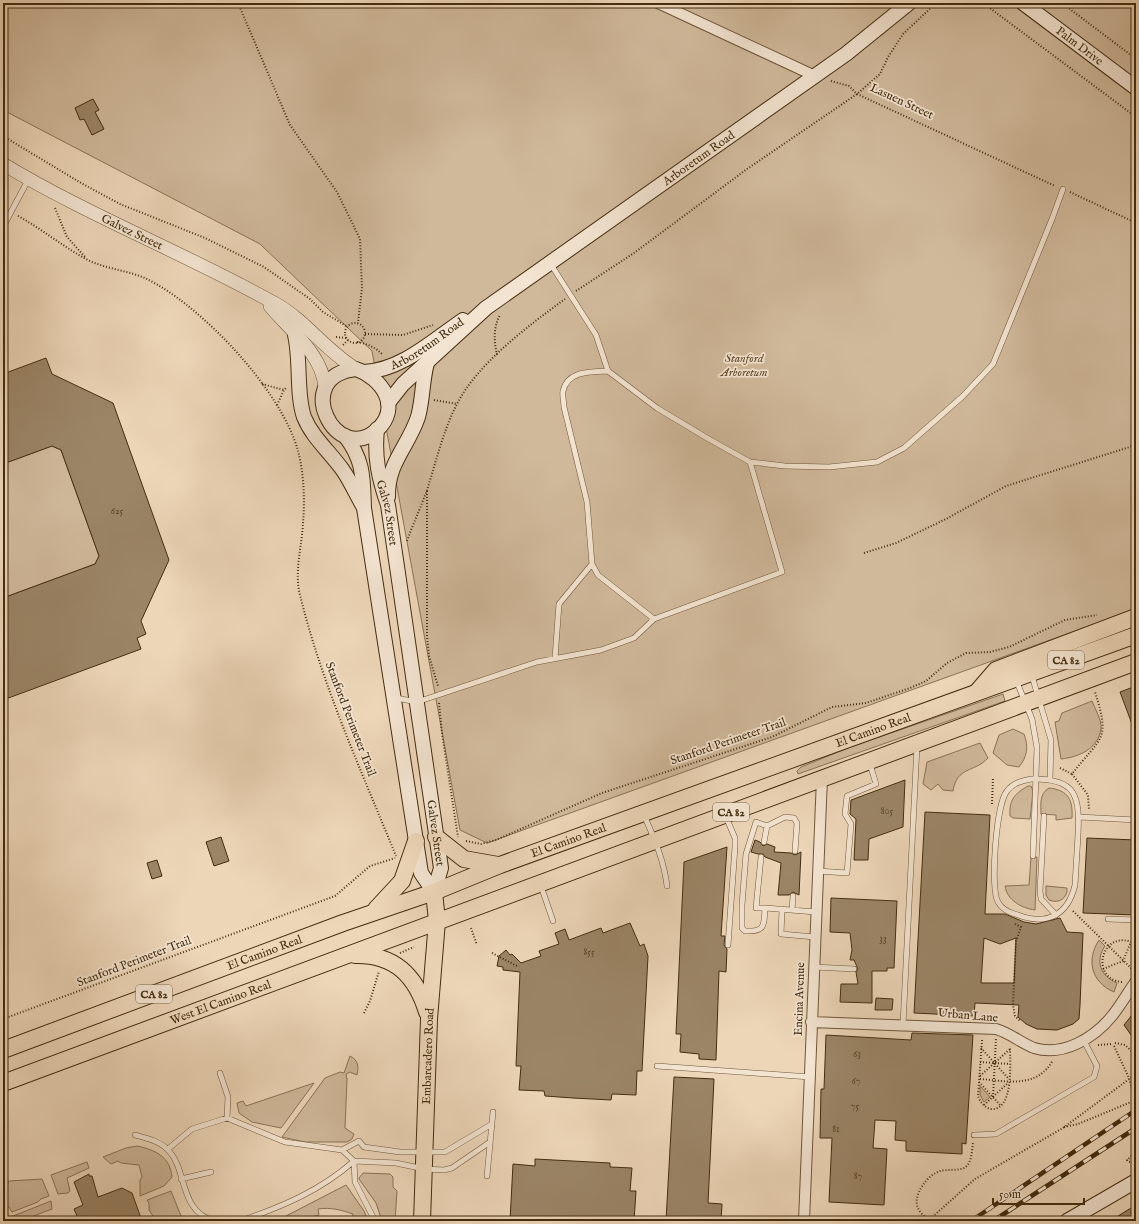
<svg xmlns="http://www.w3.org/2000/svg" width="1139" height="1224" viewBox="0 0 1139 1224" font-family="'IM FELL English',serif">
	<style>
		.green { fill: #d0b99b; stroke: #8a7355 }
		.building { fill: #9b8567; stroke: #432d0f; fill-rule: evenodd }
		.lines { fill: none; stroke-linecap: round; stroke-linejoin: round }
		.service-casing { stroke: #6e5739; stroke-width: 6 }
		.minor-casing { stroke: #6e5739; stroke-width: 12 }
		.tertiary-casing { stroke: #6e5739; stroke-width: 14 }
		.secondary-casing { stroke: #432d0f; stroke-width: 16 }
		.primary-casing { stroke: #432d0f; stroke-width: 18 }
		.path { stroke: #432d0f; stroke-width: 2; stroke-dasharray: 1 2; stroke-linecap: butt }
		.service { stroke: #f3e4d1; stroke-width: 5 }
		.minor { stroke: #f3e4d1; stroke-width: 10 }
		.tertiary { stroke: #f3e4d1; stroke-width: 13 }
		.secondary { stroke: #f3e4d1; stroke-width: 14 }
		.primary { stroke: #edd6b8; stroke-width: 16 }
		.rail-casing { stroke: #432d0f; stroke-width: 4.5 }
		.rail { stroke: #f3e4d1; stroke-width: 3; stroke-dasharray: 9; stroke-linecap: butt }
		.labels { text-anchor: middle; stroke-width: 3.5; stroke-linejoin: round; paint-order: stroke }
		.number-label { font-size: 10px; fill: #594325 }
		.shield { fill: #f3e4d1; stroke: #786449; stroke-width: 1 }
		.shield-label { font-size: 11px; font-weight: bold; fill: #432d0f }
		.street-label { font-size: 12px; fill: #432d0f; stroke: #f3e4d1 }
		.park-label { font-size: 12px; font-style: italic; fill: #5f492b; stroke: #f3e4d1 }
	</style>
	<rect width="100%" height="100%" fill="#edd6b8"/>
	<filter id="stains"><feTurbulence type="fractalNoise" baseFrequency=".005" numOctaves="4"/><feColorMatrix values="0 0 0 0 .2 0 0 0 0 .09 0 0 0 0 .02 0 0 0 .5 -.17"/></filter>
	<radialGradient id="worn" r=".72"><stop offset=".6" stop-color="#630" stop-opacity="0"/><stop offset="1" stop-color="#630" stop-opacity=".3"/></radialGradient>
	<path class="green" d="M3 3H1136V609L487 843 460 830 372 351 260 244 3 110Z
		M52 446 61 450 99 556 95 564 3 598V464Z
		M1003 694 1005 701 798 774 797 771 801 767 848 748Z
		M1092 701C1095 709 1102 720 1101 729 1098 749 1079 757 1061 759L1055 722 1059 721 1062 713Z
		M1013 729 1024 734C1029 747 1027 757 1019 767L1007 765 993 753 999 735Z
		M980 743 988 758C974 773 957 766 953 791L943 790 938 784 931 790 923 784 927 762Z
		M1028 786H1031L1033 791 1030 819 1013 818 1010 816C1009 800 1014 794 1028 786Z
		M1049 788C1069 790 1073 801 1072 818L1056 820V815L1041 814C1041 804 1039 794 1049 788Z
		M1031 857H1037L1035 910C1021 908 1007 900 1005 886L1029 885Z
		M1046 886 1067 888V892C1064 901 1057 903 1049 900L1046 895Z
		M1099 940 1105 946C1095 961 1100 976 1117 983L1114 992C1091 982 1086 960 1099 940Z
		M350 1056C358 1060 359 1066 357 1075L350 1072 346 1074 347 1079 345 1128 354 1134 352 1139 347 1142H305L282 1137 325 1078 340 1072 344 1073Z
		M314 1083 281 1128 252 1122 239 1113 237 1103 243 1101 246 1106Z
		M980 1086 990 1097 984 1102 980 1095Z
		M137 1146C156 1150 170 1157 172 1177L164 1186 140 1196V1180L142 1177 139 1165 121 1163 118 1161 111 1164 103 1157 126 1148Z
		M87 1162 89 1168 67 1178 70 1191 68 1193 58 1194 51 1175Z
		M363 1173 390 1174 393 1177V1187L397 1191 395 1221H382L376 1203 359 1179V1178Z
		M42 1179 49 1196 41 1199 38 1202 12 1212 9 1207 3 1204V1192L9 1181Z
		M346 1185 364 1211 368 1221H352L353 1214C341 1210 331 1207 318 1209L319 1215 298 1221H288L286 1216Z
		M171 1191 183 1221H156L149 1210V1203L147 1200Z
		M51 1201 52 1209 23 1220 22 1218 17 1221H4L3 1220Z"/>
	<path class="building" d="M93 99 99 110 95 112 104 129 92 135 84 119 80 120 75 108Z
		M46 358 52 374 113 403 169 560 141 621 146 634 137 638 141 649 3 700V598L95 564 99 556 61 450 52 446 3 464V374Z
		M1136 686V732H1135L1120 692Z
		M905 780 903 827 869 839 868 860H854L856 819 850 814 851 800Z
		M925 812 990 815 985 914H1005L1024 922 1036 924 1060 918 1067 932 1083 933 1080 1005 1079 1019 1073 1024 1057 1030 1037 1029 1026 1024 1018 1017 1019 1005 975 1003 974 1016 914 1013ZM984 938 1000 944 1016 938 1014 983H981Z
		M221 837 229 861 214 866 206 842Z
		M1087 838 1136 840V915L1083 913Z
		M755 840 760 842 763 846 767 844 775 847 774 852 791 853 795 855 801 852 799 895 793 892 789 895H778L781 863 765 857 763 854H758L751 852Z
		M727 847 721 936H725L724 945 727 949 726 972 719 971 716 1060 699 1059V1054L680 1052 681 1034H676L684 862Z
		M157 860 162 876 152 879 147 863Z
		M831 898 897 901 894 968H887V971H872V1003L840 1002 841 984H858L856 972 858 969 854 960H850L852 950 850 933 830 932Z
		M630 923 640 946 644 944 648 956 642 1071H637L636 1095 612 1094 611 1100 573 1098 545 1096 544 1091 519 1090 521 1066H516L520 972 503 970V967L497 966 499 956 506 950 510 955 512 954 521 963 541 956 539 951 559 944 555 933 565 929 569 940 601 928 603 933Z
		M876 998 893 999 892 1010H875Z
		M1136 1010V1042L1124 1025Z
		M912 1033 973 1035 966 1144 962 1143V1154L906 1151V1141L895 1140 896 1121 875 1120 873 1148 887 1149 884 1205 829 1202 832 1138H820L821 1089H824L826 1035 911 1040Z
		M674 1077 714 1079 708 1203 722 1204 721 1221H666Z
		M535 1159 610 1163V1167L632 1168 630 1191H636L634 1221H510L513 1164 535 1166Z
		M89 1174V1176H92L98 1197 122 1188 132 1193 142 1221H79L74 1209 83 1205 74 1182Z
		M1131 1208 1136 1215V1221H1110Z"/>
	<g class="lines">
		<defs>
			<path id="service" d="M3 227 28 180
				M550 263 596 335 608 371 657 408 707 438 750 462 785 466 829 467 877 462 904 448 963 396 993 364 1052 219 1063 189
				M608 371C592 372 568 370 563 391 562 396 564 402 564 407L587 502 592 564 598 575 654 619
				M555 658 559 604 592 564
				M1032 676 1051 740 1050 780
				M1016 680 1032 719 1037 748 1033 856
				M396 698 417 702 537 662 601 650 634 638 654 619 782 572 750 462
				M1031 779C1076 778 1080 795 1078 835 1077 852 1076 868 1075 885 1068 915 1047 926 1018 915 1010 913 1002 910 998 902 990 889 996 804 1007 791 1013 783 1021 781 1031 779Z
				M644 815C654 838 664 860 667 886
				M1044 816 1040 891 1041 899 1056 915
				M726 817 735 838V847L728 945
				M1079 817 1136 820
				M767 826 756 822 746 854 742 905V928L745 931C765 932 764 926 765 908L816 912
				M764 842 767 826 785 817 794 818 797 823 795 851
				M761 857 756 908H765
				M818 871 847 873 851 824 845 814 847 796 876 784 870 764
				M541 886 553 921
				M782 910 781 934 815 937
				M792 910 793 896
				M1108 919 1136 920
				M814 967 854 969
				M903 1024 917 746
				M657 1066 810 1077
				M220 1073 228 1097 227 1118 285 1142 342 1150 354 1161 396 1163 424 1169 444 1170 452 1168 490 1142
				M135 1135C146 1138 160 1141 168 1150 188 1170 178 1210 214 1221
				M974 1135 996 1134 1094 1077 1097 1066 1084 1041
				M168 1149 192 1129 227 1118
				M342 1150 359 1141 364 1147 400 1152H445L492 1124
				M354 1161 355 1182 373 1217V1221
				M487 1176 493 1112
				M181 1179 211 1172
				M241 1221C283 1206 320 1191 354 1161"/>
			<path id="minor" d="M658 3 815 76
				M811 1022 996 1029C1010 1033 1021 1043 1034 1048 1063 1057 1094 1038 1112 1016 1121 1005 1128 992 1136 981
				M804 1221 822 778"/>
			<g id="tertiary">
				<path id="s1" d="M3 164C91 217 187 254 276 304 306 321 326 351 356 369"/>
				<path d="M270 306C290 330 322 354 325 387"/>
			</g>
			<g id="secondary">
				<path id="s2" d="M1023 3 1136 88"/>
				<path d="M295 335C301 360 296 394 304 417 312 437 329 451 342 469 350 480 356 494 363 506"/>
				<path d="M356 369C382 378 402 407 377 430 336 467 290 376 356 369Z"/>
				<path id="s3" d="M364 372C402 370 432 341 463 320"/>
				<path id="s4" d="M388 403 403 384 486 308 846 54 909 3"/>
				<path id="s5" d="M377 429C374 458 379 479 388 505L441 868 434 892"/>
				<path d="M345 436C364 460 363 479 364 508L421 873 434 892"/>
				<path d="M388 497C387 463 408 447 418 417 423 399 422 381 427 363"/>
				<path d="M1067 1221 1136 1181"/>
			</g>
			<g id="primary">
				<path d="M977 692 996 670 1136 617"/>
				<path d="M436 837 464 859 498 865"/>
				<path d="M376 909 402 881 416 841"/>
				<path d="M355 955C395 954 416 976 427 1012"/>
				<path id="s6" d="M3 1050 343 923 434 892 500 865 1136 635"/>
				<path id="s7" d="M3 1083 1136 662"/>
				<path id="s8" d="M422 1221 429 1019 437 921 434 892"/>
			</g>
		</defs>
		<use href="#service" class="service-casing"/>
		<use href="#minor" class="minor-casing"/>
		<use href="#tertiary" class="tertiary-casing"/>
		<use href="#secondary" class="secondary-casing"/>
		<use href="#primary" class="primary-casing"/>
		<path class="path" d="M238 3 290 125 337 192 360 239 362 288 358 323
			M983 3 1136 117
			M1062 3 1136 59
			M831 81 849 86 857 94 1055 186
			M3 136 81 183 120 204 205 238 264 267 310 299 323 312 348 327
			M1070 192 1136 223
			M55 208 67 237 86 258
			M18 216C42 229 62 246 86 259 104 269 128 270 147 279 202 306 282 391 298 451 304 473 305 501 303 523 302 546 294 572 300 595 322 685 361 770 396 856
			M576 291 634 253 747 169 857 94 880 74 888 57 903 34 936 3
			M345 333a10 10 0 1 1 20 0a10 10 0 1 1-20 0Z
			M365 334 403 335 433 325
			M336 337 346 338
			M357 342C368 344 375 347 383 355
			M343 345 348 340
			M497 355C494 341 493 328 500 315
			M262 384 284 390
			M434 400 457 404
			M277 405 284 390 287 387
			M427 491V636L429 656 438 686
			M407 541C413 524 421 507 427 490 436 462 443 431 457 404 478 363 528 326 565 299
			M864 553 896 543 946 519 1006 486 1136 445
			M439 703 442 733 458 837
			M1060 768 1072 774C1101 736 1111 742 1095 692
			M1072 774 1088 795 1089 809
			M992 804 993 778
			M466 841 481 844 496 840 602 793 772 737 832 707 866 703 910 688 926 681 947 663 966 653 990 652 1009 647 1065 620 1097 615
			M1073 911 1134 971
			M1015 924 1021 927 1016 941 1013 1005 1015 1016 1020 1021
			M471 928 477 945
			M400 953 414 947
			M492 953 517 966
			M1103 969 1123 961 1131 942
			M1122 982C1088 979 1102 926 1136 944
			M364 1013 370 1001 379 971
			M3 1019 335 896 370 866 395 858
			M982 1040 978 1096C980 1102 985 1108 991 1109 1014 1111 1010 1063 1010 1048
			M1115 1043 1125 1045 1136 1055
			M1098 1045 1112 1044
			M1114 1046 1129 1078 1135 1101
			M981 1048 1008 1078
			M980 1062 1010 1064
			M980 1076 1010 1049
			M980 1079C1007 1081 1037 1089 1053 1060
			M979 1082 1001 1106
			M993 1097 996 1039
			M984 1105 1008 1083
			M1064 1127 1078 1124 1136 1100
			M1136 1152 1127 1160 1129 1162 1136 1161
			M929 1220C925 1217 920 1213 918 1208 912 1196 927 1175 940 1171 947 1169 957 1171 964 1168 972 1164 972 1150 973 1142
			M928 1221 975 1179 1063 1128 1136 1074"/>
		<use href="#service" class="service"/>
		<use href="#minor" class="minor"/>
		<use href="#tertiary" class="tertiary"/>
		<use href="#secondary" class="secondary"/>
		<use href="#primary" class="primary"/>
		<defs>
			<path id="rail" d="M971 1221 1136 1110
				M993 1221 1136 1128"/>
		</defs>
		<use href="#rail" class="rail-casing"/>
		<use href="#rail" class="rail"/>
	</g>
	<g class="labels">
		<g class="number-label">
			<text x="117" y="514">625</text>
			<text x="887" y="814">805</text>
			<text x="883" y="942">33</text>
			<text x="589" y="955">855</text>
			<text x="857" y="1057">63</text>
			<text x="856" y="1084">67</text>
			<text x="855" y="1109">75</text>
			<text x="836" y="1132">81</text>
			<text x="858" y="1179">87</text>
		</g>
		<g class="shield">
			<rect x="1048" y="651" width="36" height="18" rx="3"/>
			<rect x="713" y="803" width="36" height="18" rx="3"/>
			<rect x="136" y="985" width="36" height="18" rx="3"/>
		</g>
		<g class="shield-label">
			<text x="1066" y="664">CA 82</text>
			<text x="731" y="816">CA 82</text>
			<text x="154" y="998">CA 82</text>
		</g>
		<g class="street-label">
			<text dy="4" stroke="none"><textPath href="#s2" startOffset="71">Palm Drive</textPath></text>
			<text transform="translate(902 101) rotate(25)" y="4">Lasuen Street</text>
			<text dy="4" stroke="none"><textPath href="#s4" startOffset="397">Arboretum Road</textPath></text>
			<text dy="4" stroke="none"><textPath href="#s1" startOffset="146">Galvez Street</textPath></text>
			<text dy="4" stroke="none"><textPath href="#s3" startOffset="70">Arboretum Road</textPath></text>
			<text dy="4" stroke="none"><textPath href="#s5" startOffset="85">Galvez Street</textPath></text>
			<text transform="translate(351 719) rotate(69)" y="4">Stanford Perimeter Trail</text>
			<text dy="4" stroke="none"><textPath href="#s6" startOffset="927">El Camino Real</textPath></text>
			<text transform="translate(728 741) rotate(-19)" y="4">Stanford Perimeter Trail</text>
			<text dy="4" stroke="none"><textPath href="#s5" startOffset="409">Galvez Street</textPath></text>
			<text dy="4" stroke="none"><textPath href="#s6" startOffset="603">El Camino Real</textPath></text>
			<text dy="4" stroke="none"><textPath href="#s6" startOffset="279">El Camino Real</textPath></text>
			<text transform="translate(134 961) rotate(-21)" y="4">Stanford Perimeter Trail</text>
			<text transform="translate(799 999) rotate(-88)" y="4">Encina Avenue</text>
			<text dy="4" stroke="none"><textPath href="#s7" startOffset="232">West El Camino Real</textPath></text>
			<text transform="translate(968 1015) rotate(5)" y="4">Urban Lane</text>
			<text dy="4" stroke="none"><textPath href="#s8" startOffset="165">Embarcadero Road</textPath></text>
		</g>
		<g class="park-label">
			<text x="744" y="362">Stanford<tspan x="744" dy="14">Arboretum</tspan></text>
		</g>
	</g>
	<rect width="1139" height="1224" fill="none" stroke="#edd6b8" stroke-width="16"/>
	<rect x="4" y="4" width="1131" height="1216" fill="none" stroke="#432d0f" stroke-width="2"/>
	<rect x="8" y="8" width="1123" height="1208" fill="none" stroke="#432d0f"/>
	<path d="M993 1198v6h91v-6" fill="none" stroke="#432d0f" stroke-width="2"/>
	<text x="999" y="1198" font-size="12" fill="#432d0f" stroke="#f3e4d1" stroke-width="3" paint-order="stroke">50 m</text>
	<rect width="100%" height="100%" filter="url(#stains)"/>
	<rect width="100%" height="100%" fill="url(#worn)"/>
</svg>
